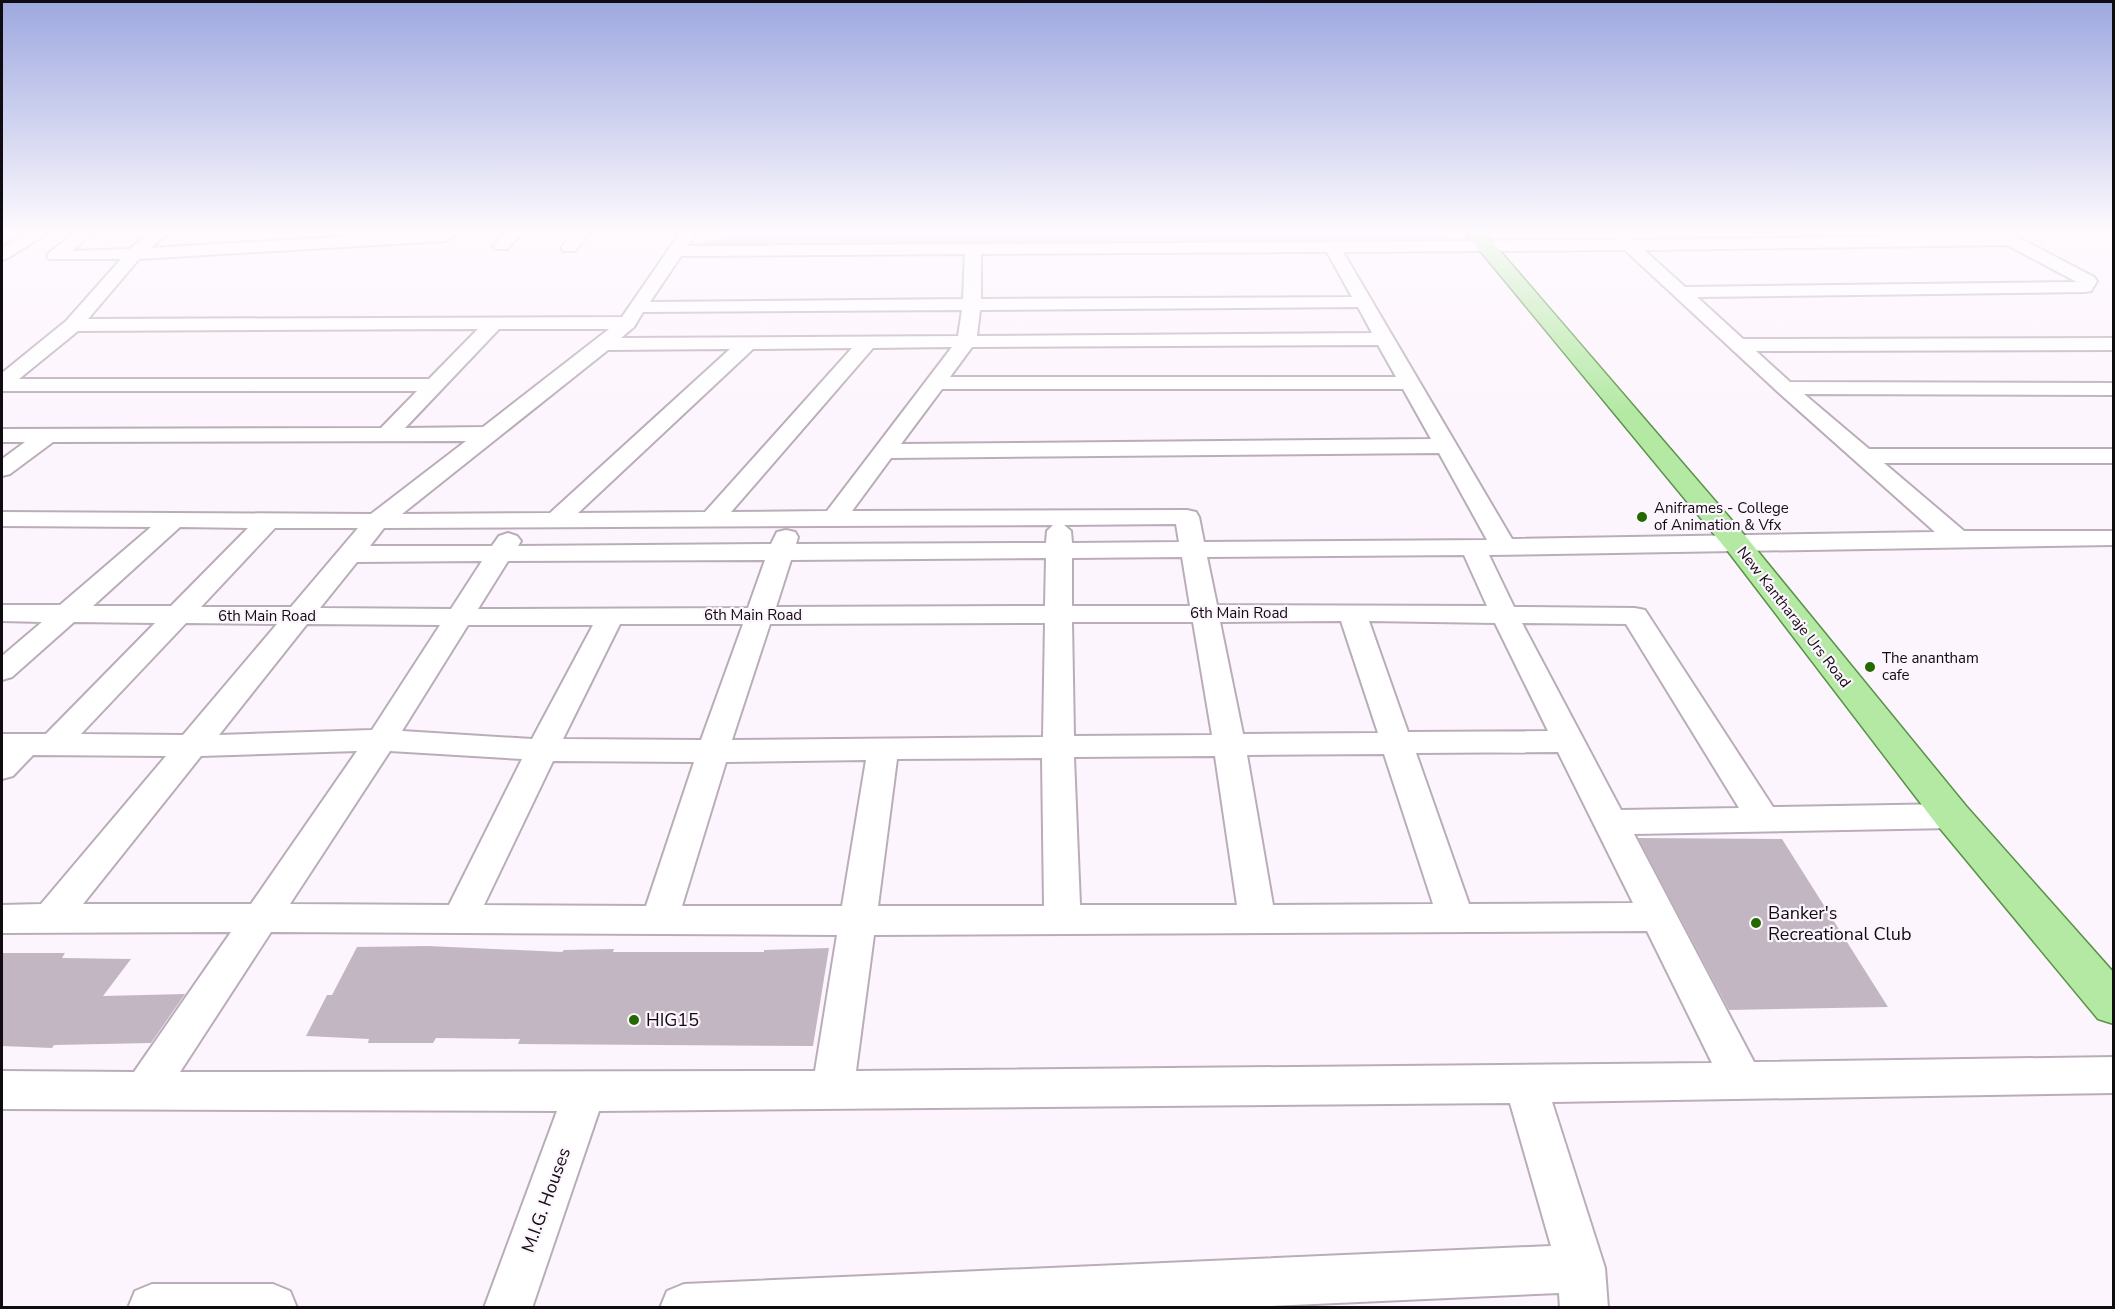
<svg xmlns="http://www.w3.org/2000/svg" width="2115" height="1309" viewBox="0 0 2115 1309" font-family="'Nunito Sans',sans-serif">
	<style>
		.green { fill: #ebc8ec }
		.building { fill: #c3b6c3 }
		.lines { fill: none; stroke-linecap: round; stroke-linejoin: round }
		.minor-casing { stroke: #baadba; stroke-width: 4 }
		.major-casing { stroke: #599247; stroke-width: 3 }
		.minor { fill: #fff; fill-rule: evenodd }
		.major { fill: #b3e9a3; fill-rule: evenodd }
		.poi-dot { fill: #246900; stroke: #fdf5fd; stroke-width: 2 }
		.labels { text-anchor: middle; stroke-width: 4.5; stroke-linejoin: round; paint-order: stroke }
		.poi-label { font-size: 15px; fill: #100b10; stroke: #fdf5fd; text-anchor: start }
		.street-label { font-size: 15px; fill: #100b10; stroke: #fdf5fd }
		.near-poi-label { font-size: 18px; fill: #100b10; stroke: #fdf5fd; text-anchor: start }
		.near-street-label { font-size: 18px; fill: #100b10; stroke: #fdf5fd }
	</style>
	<rect width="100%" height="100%" fill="#fdf5fd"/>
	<path class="green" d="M786 230H1439L1449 244 696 249 704 241Z"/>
	<path class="building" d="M1638 838 1782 839 1888 1007 1729 1010Z
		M428 946 562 952 564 950 614 949 613 952H764V950L829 948 813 1046 518 1044 520 1039 436 1038 433 1043H368L369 1039 306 1036 327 995H332L357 947Z
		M2 953H65L62 958 131 959 103 996 185 994 151 1043 54 1045 52 1048 2 1046Z"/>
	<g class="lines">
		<defs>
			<path id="minor" d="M32 230H52L8 258 2 260V248Z
				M78 230H96L72 251 130 249 153 230H171L151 248 459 230 450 239 444 241 139 259 88 319 622 317 682 230H698L687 246 1616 240 1617 236 1623 234 1634 240 1991 235V230H2004L2094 277 2097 281 2091 291 2085 292 1697 297 1743 339 2114 338V350L1756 351 1790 382 2114 383V395L1804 394 1869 449H2114V463H1884L1964 531H2114V545L1489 555 1514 607 1635 608 1645 610 1773 807 1952 804 1964 807 1969 816 1964 825 1952 828 1634 834 1754 1062 2114 1057V1093L1552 1102 1605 1268 1608 1308H1560L1559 1293 1228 1308H660L667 1291 684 1284 1551 1246 1510 1103 599 1111 532 1308H484L557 1111 2 1109V1071L134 1072 231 932 2 933V905L41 904 166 756 33 755 13 776 2 779V734H46L155 623 74 622 12 677 2 680V656L42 622 2 621V605H60L151 527 2 526V512L371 514 466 441 53 442 10 474 2 476V459L25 442H2V429L381 428 417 391H2V373L66 321 121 259H49L47 256 49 253ZM2007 245 2077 282 1685 287 1644 250ZM1625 250 1778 392 1935 532 1512 539 1343 252ZM1327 252 1352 297 981 299V254ZM965 254 963 299 650 302 681 256ZM1358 307 1372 333 977 336 980 310ZM962 310 958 336 621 338 634 327 643 312ZM478 329 429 379H19L78 331ZM499 329H609L483 427 405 428ZM1378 345 1396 377H950L972 347ZM952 347 827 511 731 512 873 348ZM852 348 705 512 578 513 753 349ZM730 349 550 513 402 514 608 350ZM942 389H1403L1431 439 901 444ZM1439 453 1487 540 1204 542 1199 517 1196 512 1187 510 852 511 891 458ZM1176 524 1179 542 1072 543 1071 531 1064 525ZM1053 525 1047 531 1046 543 796 544 798 537 795 532 786 530 777 532 771 544 518 546 521 541 517 536 508 533 499 536 492 546H370L384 528ZM180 527 248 528 171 606H93ZM275 528H358L291 607H201ZM1464 555 1487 606 1217 605 1207 557ZM1182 557 1190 606H1072V558ZM1046 558 1045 606 776 607 791 560ZM765 560 748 608 478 609 508 561ZM482 561 451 609 320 608 357 562ZM1341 621 1378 733 1243 734 1220 622ZM1369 621 1495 623 1548 731 1408 732ZM1072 622H1193L1212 735 1074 736ZM186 623 277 624 183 735 81 734ZM1045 623 1043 737 732 740 770 624ZM1522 623 1626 624 1739 808 1621 810ZM307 624 440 625 372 730 219 735ZM620 624H743L701 740 563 739ZM468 625H593L532 739 402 731ZM357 751 251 904H83L201 756ZM390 751 522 759 449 905 290 904ZM1558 752 1633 903 1469 904 1416 753ZM1384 754 1433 904 1273 905 1247 755ZM1215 756 1237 905H1080L1074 757ZM1042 758 1044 906H878L897 759ZM866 760 842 906H682L726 762ZM553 761 694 762 646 906 484 905ZM1647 931 1712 1063 856 1071 874 935ZM271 932 837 935 815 1071 180 1072Z
				M508 230H525L507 249H495L493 246Z
				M575 230H592L575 251H563L561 248Z
				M152 1284H273L290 1291 297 1308H128L135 1291Z"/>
			<path id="major" d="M1463 230H1482L1747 538 1966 806 2114 973V1024L2098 1019 1938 826 1727 550Z"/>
		</defs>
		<use href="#minor" class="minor-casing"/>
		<use href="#major" class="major-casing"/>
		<use href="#minor" class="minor"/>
		<use href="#major" class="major"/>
	</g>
	<linearGradient id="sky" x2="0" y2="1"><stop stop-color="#9da8df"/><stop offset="0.56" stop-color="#fefafe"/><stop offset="1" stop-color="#fefafe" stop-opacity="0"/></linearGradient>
	<rect width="2115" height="414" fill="url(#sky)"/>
	<g class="poi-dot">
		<circle cx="1642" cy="517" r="6"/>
		<circle cx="1870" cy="667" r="6"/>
		<circle cx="1756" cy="923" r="6"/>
		<circle cx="634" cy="1020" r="6"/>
	</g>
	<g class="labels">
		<g class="poi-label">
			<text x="1654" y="513">Aniframes - College<tspan x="1654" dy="17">of Animation &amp; Vfx</tspan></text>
			<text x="1882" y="663">The anantham<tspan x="1882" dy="17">cafe</tspan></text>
		</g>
		<g class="street-label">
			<text x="1239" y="618">6th Main Road</text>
			<text x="753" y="620">6th Main Road</text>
			<text x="267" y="621">6th Main Road</text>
			<text transform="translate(1794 617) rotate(52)" y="5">New Kantharaje Urs Road</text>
		</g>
		<g class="near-poi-label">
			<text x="1768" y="919">Banker's<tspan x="1768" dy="21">Recreational Club</tspan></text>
			<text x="646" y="1026">HIG15</text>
		</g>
		<g class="near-street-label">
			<text transform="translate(546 1200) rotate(-70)" y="6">M.I.G. Houses</text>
		</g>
	</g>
	<rect width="2115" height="1309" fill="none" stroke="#100b10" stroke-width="6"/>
</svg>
